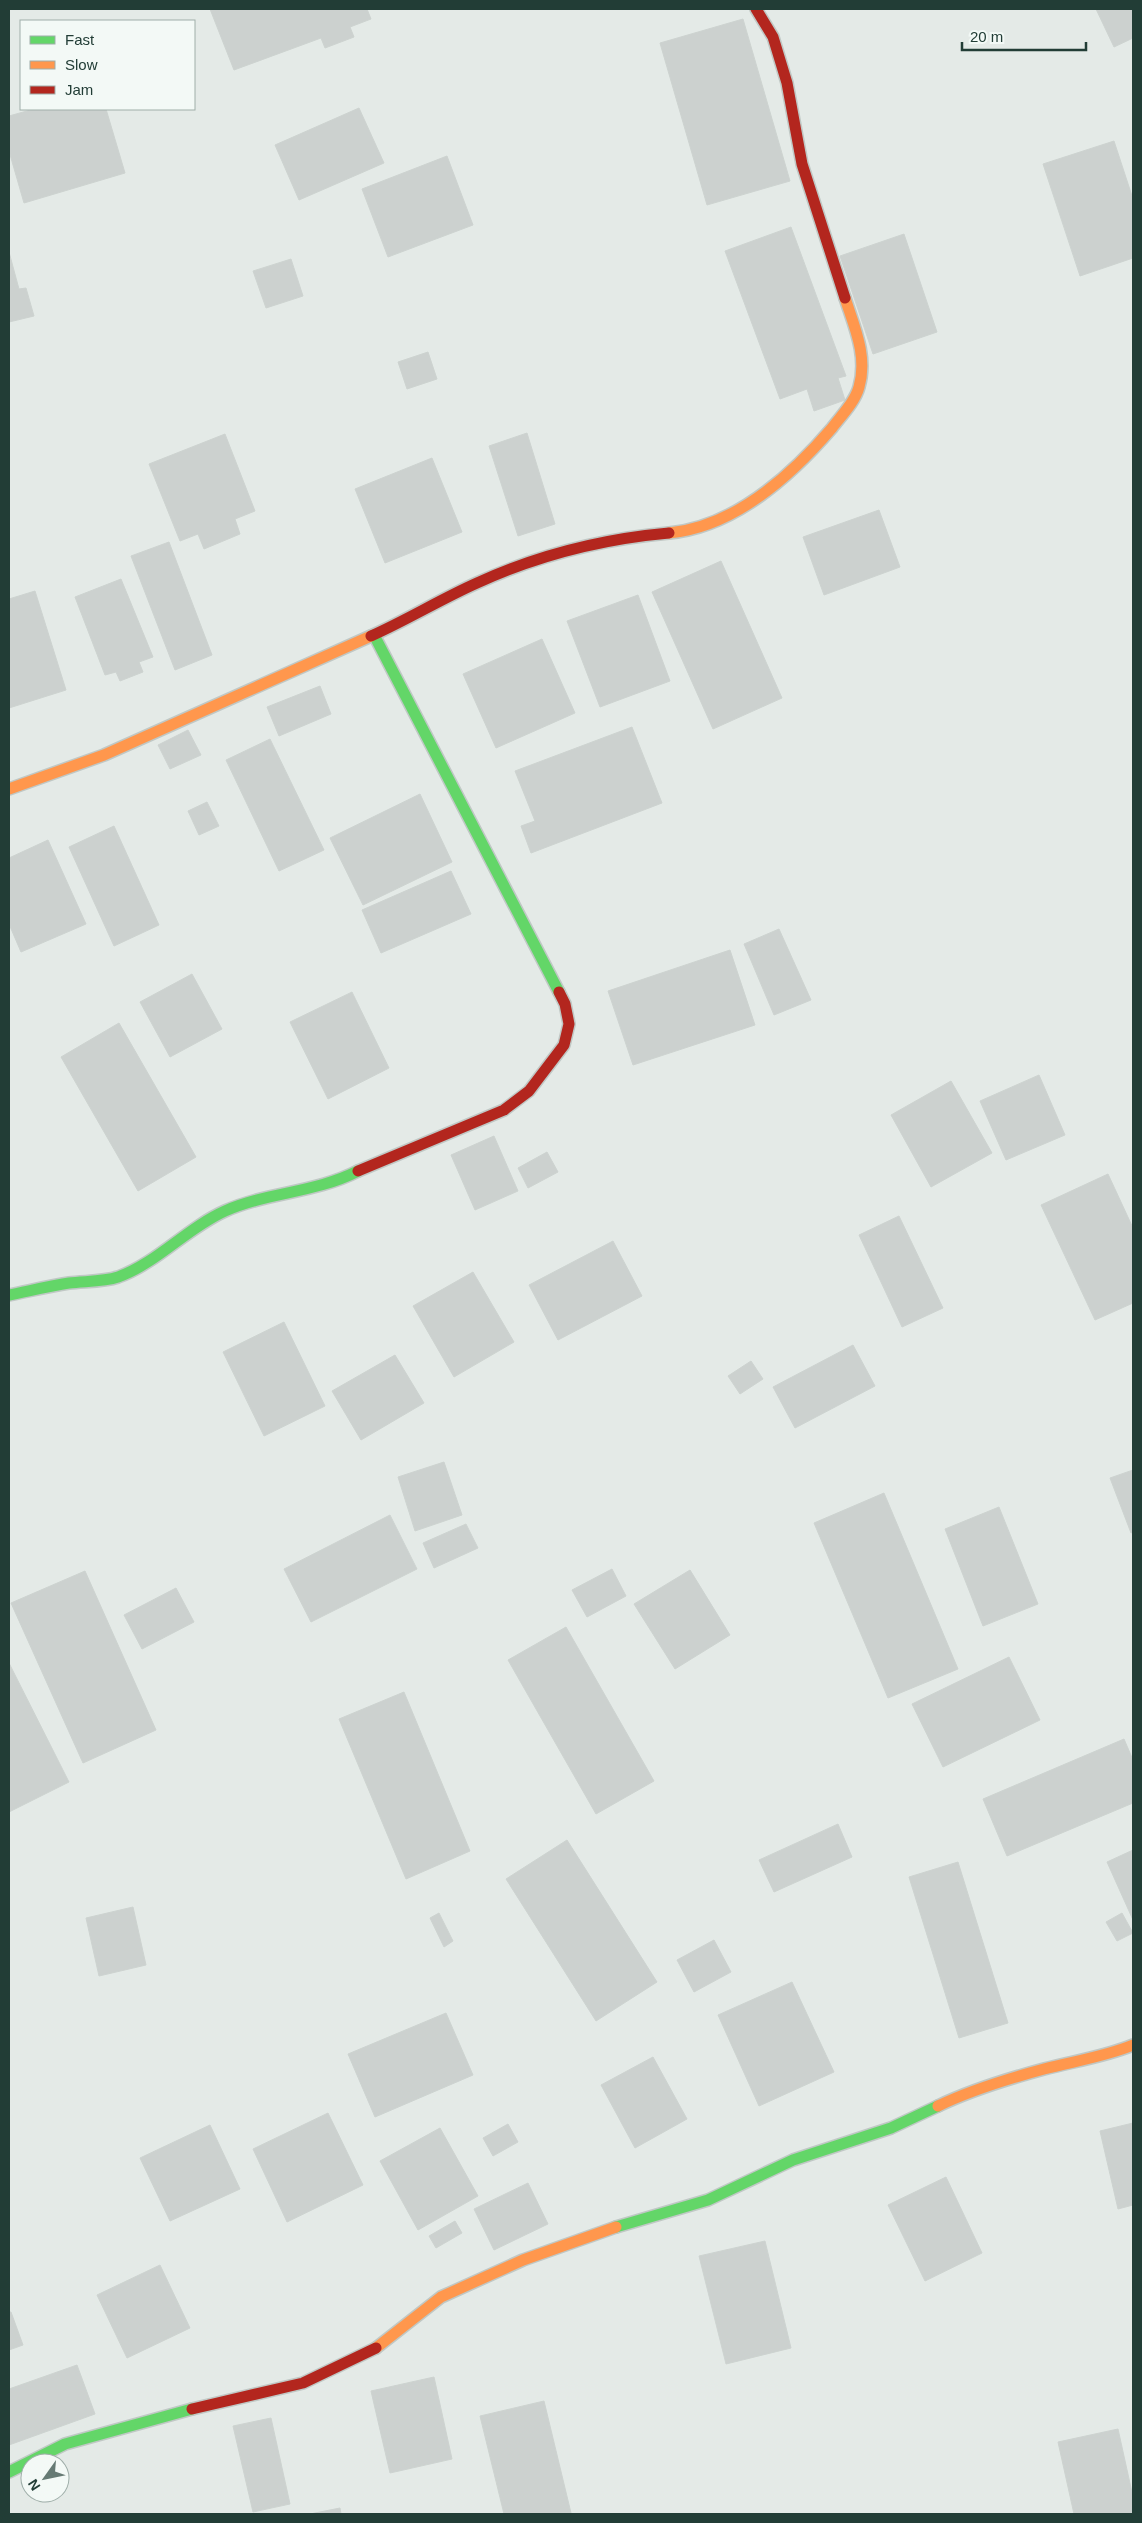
<svg xmlns="http://www.w3.org/2000/svg" width="1142" height="2523" viewBox="0 0 1142 2523" font-family="Helvetica,sans-serif">
	<style>
		.building { fill: #ccd1cf; stroke: #cdd3d0 }
		.lines { fill: none; stroke-linecap: round; stroke-linejoin: round }
		.fast-casing { stroke: #c0c8c5; stroke-width: 14 }
		.slow-casing { stroke: #c0c8c5; stroke-width: 14 }
		.jam-casing { stroke: #c0c8c5; stroke-width: 14 }
		.fast { stroke: #63d668; stroke-width: 11 }
		.slow { stroke: #ff974d; stroke-width: 11 }
		.jam { stroke: #b3261e; stroke-width: 11 }
	</style>
	<rect width="100%" height="100%" fill="#e4eae7"/>
	<path class="building" d="M210 9H367L371 19 350 27 354 37 325 48 321 38 234 70Z
		M1096 9H1133V38L1114 47Z
		M743 19 790 181 707 205 660 43Z
		M359 108 384 163 299 200 275 145Z
		M34 109H106L125 173 24 203 9 151V116Z
		M1114 141 1133 199V258L1080 276 1043 164Z
		M447 156 473 225 388 257 362 189Z
		M791 227 846 376 838 378 845 400 814 411 807 389 780 399 725 251Z
		M904 234 937 332 873 354 840 256Z
		M9 252 19 289 26 288 34 316 9 322Z
		M291 259 303 296 266 308 253 271Z
		M428 352 437 379 407 389 398 362Z
		M527 433 555 524 518 536 489 446Z
		M225 434 255 511 235 519 240 534 204 549 198 534 180 541 149 464Z
		M432 458 462 532 385 563 355 489Z
		M879 510 900 567 824 595 803 537Z
		M169 542 212 655 175 670 131 556Z
		M721 561 782 698 713 729 652 592Z
		M121 579 153 657 139 662 143 672 120 681 116 672 105 675 75 597Z
		M35 591 66 690 9 708V599Z
		M638 595 670 681 600 707 567 621Z
		M542 639 575 713 496 748 463 674Z
		M320 686 331 714 279 736 267 707Z
		M632 727 662 803 531 853 521 826 535 821 515 771Z
		M188 730 201 755 170 769 158 745Z
		M270 739 324 850 279 871 226 760Z
		M420 794 452 862 363 905 330 838Z
		M207 802 219 826 199 835 188 811Z
		M114 826 159 925 114 946 69 847Z
		M48 840 86 924 21 952 9 924V858Z
		M451 871 471 914 381 953 362 910Z
		M779 929 811 1000 774 1015 744 944Z
		M730 950 755 1025 633 1065 608 991Z
		M192 974 222 1029 170 1057 140 1002Z
		M352 992 389 1068 328 1099 290 1022Z
		M119 1023 196 1157 138 1191 61 1057Z
		M1039 1075 1065 1135 1006 1160 980 1101Z
		M951 1081 992 1153 931 1187 891 1115Z
		M494 1136 518 1191 475 1210 451 1155Z
		M547 1152 558 1172 528 1188 518 1168Z
		M1108 1174 1133 1228V1303L1095 1320 1041 1205Z
		M899 1216 943 1308 902 1327 859 1235Z
		M613 1241 642 1296 558 1340 529 1285Z
		M473 1272 514 1342 454 1377 413 1306Z
		M284 1322 325 1406 264 1436 223 1352Z
		M853 1345 875 1386 795 1428 773 1387Z
		M395 1355 424 1403 361 1440 332 1391Z
		M751 1361 763 1379 740 1394 728 1376Z
		M444 1462 462 1515 415 1531 398 1477Z
		M1133 1470V1532L1131 1533 1110 1478Z
		M884 1493 958 1669 888 1698 814 1523Z
		M999 1507 1038 1604 983 1626 945 1529Z
		M390 1515 417 1569 311 1622 284 1569Z
		M466 1524 478 1548 434 1568 423 1543Z
		M612 1569 626 1596 587 1617 572 1590Z
		M690 1570 730 1635 675 1669 634 1604Z
		M85 1571 156 1730 83 1763 11 1603Z
		M176 1588 194 1622 142 1649 124 1615Z
		M566 1627 654 1781 596 1814 508 1660Z
		M1009 1657 1040 1720 943 1767 912 1704Z
		M9 1663 69 1782 9 1812Z
		M404 1692 470 1851 406 1879 339 1719Z
		M1124 1739 1133 1760V1803L1007 1856 983 1799Z
		M838 1824 852 1857 774 1892 759 1860Z
		M567 1840 657 1982 596 2021 506 1879Z
		M1133 1850V1920L1107 1862Z
		M958 1862 1008 2023 959 2038 909 1877Z
		M133 1907 146 1965 99 1976 86 1918Z
		M439 1913 453 1941 444 1947 430 1918Z
		M1122 1913 1133 1933 1117 1941 1106 1922Z
		M714 1940 731 1972 694 1992 677 1960Z
		M792 1982 834 2072 759 2106 718 2015Z
		M446 2013 473 2075 375 2117 348 2054Z
		M653 2057 687 2119 635 2148 601 2085Z
		M328 2113 363 2185 287 2222 253 2149Z
		M1133 2123V2205L1118 2209 1100 2131Z
		M508 2124 518 2142 493 2156 483 2138Z
		M210 2125 240 2189 170 2221 140 2158Z
		M440 2128 478 2196 418 2230 380 2161Z
		M946 2177 982 2253 925 2281 888 2205Z
		M528 2183 548 2224 494 2250 474 2209Z
		M455 2221 462 2233 436 2248 429 2236Z
		M765 2241 791 2348 726 2364 699 2256Z
		M160 2265 190 2328 127 2358 97 2295Z
		M9 2312H11L23 2345 9 2350Z
		M77 2365 95 2414 9 2445V2389Z
		M434 2377 452 2459 390 2473 371 2391Z
		M544 2401 571 2513 504 2514 480 2416Z
		M271 2418 290 2504 253 2512 233 2426Z
		M1118 2429 1133 2497V2514H1074L1058 2442Z
		M340 2508 341 2514H310Z"/>
	<g class="lines">
		<defs>
			<path id="fast" d="M374 635 559 992
				M9 1295C29 1291 49 1286 69 1283 84 1281 103 1282 118 1277 157 1263 187 1228 225 1211 268 1192 315 1193 358 1171
				M616 2227 708 2200 793 2160 891 2128 938 2106
				M9 2472 65 2444 192 2409"/>
			<path id="slow" d="M669 533C734 527 791 476 832 428 841 416 855 402 859 387 868 356 854 326 845 298
				M9 789 104 755 371 636
				M938 2106C971 2090 1007 2079 1044 2069 1074 2061 1104 2057 1133 2045
				M376 2348 441 2297 523 2260 616 2227"/>
			<path id="jam" d="M756 9 773 37 787 83 802 164 845 298
				M371 636C407 620 441 599 477 583 538 555 602 539 669 533
				M358 1171 504 1110 529 1091 564 1045 569 1024 565 1004 559 992
				M192 2409 303 2383 376 2348"/>
		</defs>
		<use href="#fast" class="fast-casing"/>
		<use href="#slow" class="slow-casing"/>
		<use href="#jam" class="jam-casing"/>
		<use href="#fast" class="fast"/>
		<use href="#slow" class="slow"/>
		<use href="#jam" class="jam"/>
	</g>
	<rect width="1142" height="2523" fill="none" stroke="#223d36" stroke-width="20"/>
	<rect x="20" y="20" width="175" height="90" fill="#f3f9f6" stroke="#9faea9"/>
	<rect x="30" y="36" width="25" height="8" fill="#63d668" stroke="#9faea9"/>
	<text x="65" y="45" font-size="15" fill="#223d36">Fast</text>
	<rect x="30" y="61" width="25" height="8" fill="#ff974d" stroke="#9faea9"/>
	<text x="65" y="70" font-size="15" fill="#223d36">Slow</text>
	<rect x="30" y="86" width="25" height="8" fill="#b3261e" stroke="#9faea9"/>
	<text x="65" y="95" font-size="15" fill="#223d36">Jam</text>
	<g transform="translate(45 2478) rotate(237)"><circle r="24" fill="#f3f9f6" stroke="#9faea9"/>
	<path d="M0-4L9 19L0 12L-9 19Z" fill="#667a74"/>
	<text y="-8" font-size="14" font-weight="bold" text-anchor="middle" fill="#223d36">N</text>
	</g>
	<path d="M962 42v8h124v-8" fill="none" stroke="#223d36" stroke-width="2.5"/>
	<text x="970" y="42" font-size="15" fill="#223d36" stroke="#f3f9f6" stroke-width="4" paint-order="stroke">20 m</text>
</svg>
